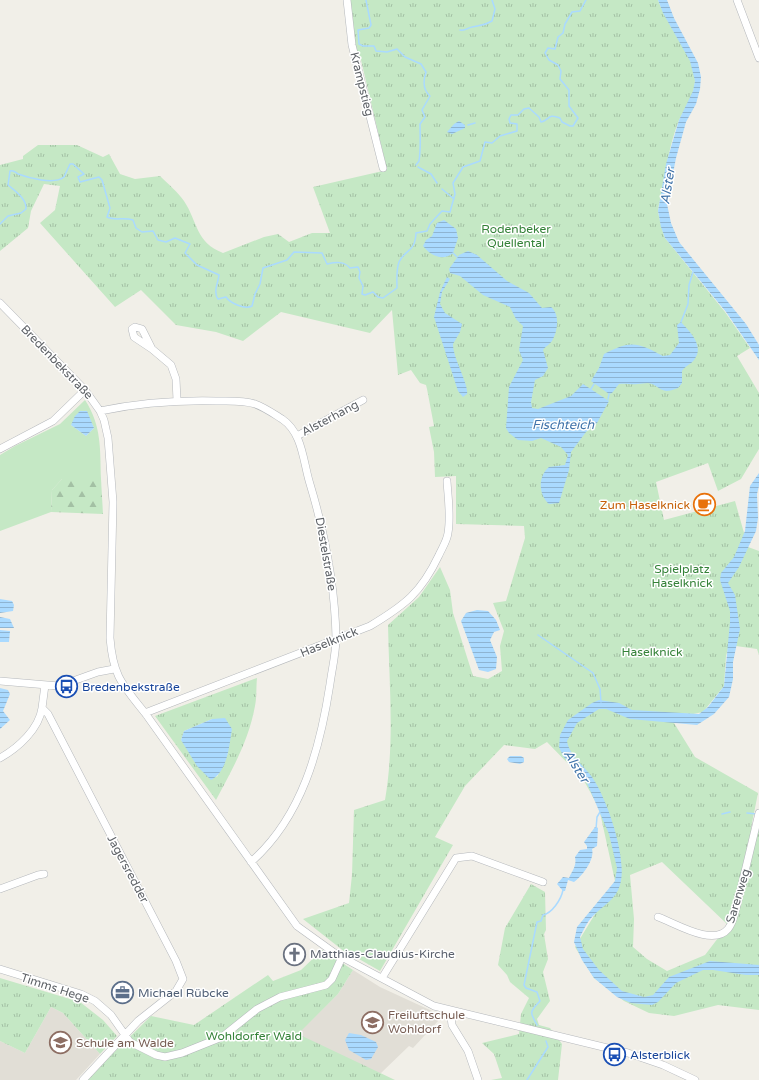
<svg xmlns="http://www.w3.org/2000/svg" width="759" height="1080" viewBox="0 0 759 1080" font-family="'Varela Round',sans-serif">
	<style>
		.education { fill: #e1ded6 }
		.grass { fill: #c5e8c5; fill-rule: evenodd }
		.forest { fill: url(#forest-firs) }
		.park { fill: url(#park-tufts); fill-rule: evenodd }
		.water { fill: url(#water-rules) }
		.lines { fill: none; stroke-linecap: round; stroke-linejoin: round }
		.stream { stroke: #aadaff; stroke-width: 1.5 }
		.minor-casing { stroke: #b5b8bc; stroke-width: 8 }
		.minor { stroke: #fff; stroke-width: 7 }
		.labels { text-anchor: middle; stroke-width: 3; stroke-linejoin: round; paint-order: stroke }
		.street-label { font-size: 12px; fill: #5f6368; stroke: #fff }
		.park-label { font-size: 12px; fill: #348238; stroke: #fff }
		.food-label { font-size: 12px; fill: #c56008; stroke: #fff; text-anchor: end }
		.transit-label { font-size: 12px; fill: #164399; stroke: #fff; text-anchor: start }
		.worship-label { font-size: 12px; fill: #5b616d; stroke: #fff; text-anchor: start }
		.service-label { font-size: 12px; fill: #4e5e75; stroke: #fff; text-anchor: start }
		.education-label { font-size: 12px; fill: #785e54; stroke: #fff; text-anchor: start }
		.water-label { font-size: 13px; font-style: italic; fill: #4174aa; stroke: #fff }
	</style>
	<defs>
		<pattern id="forest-firs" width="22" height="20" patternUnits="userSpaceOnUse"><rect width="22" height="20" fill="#c5e8c5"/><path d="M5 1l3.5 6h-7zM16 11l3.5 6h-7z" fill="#a3c0a4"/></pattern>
		<pattern id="park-tufts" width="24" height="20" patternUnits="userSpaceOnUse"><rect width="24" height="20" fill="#c5e8c5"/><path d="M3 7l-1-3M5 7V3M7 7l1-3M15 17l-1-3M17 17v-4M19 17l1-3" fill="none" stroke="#a3c0a4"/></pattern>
		<pattern id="water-rules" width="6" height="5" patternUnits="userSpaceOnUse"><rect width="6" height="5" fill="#aadaff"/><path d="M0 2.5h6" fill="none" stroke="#8eb4d2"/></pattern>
	</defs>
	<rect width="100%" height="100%" fill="#f1efe8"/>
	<path class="education" d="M353 970 380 987 432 1011 439 1020 413 1048 409 1046 381 1073H357L297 1034 338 994Z
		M51 1007 63 1013 100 1054 76 1080H0V1041L25 1053Z"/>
	<path class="grass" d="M85 400C102 426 100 450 101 479H62L52 490 51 512 0 531V455L15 446 60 424ZM86 411 94 428 86 436 71 425Z"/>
	<path class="forest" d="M62 479H101L103 514 51 512 52 490Z"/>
	<path class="park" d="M349 0H658C667 25 694 54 695 80 695 94 685 108 679 120 670 143 666 167 662 191 661 198 658 206 658 212 660 221 662 230 665 238L725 312 750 348 737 356 759 393V449L741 479 718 491 708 463 656 482 664 520 735 501 748 547 759 551V655L757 649 729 645 726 656 724 686 703 712 693 714 647 712 674 723 695 757 758 793 751 828 759 829V1010L718 1005 674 1016 649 1013 624 1001 594 978 575 947 615 881 599 808 583 779 547 742 535 749 504 745 465 786 435 837 453 845 380 971 352 955 350 956 303 919 349 903 352 875 354 810 385 800C395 742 389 683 388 625L419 597 440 567 450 590 453 613 473 676 488 679 502 671 500 646 504 631 493 603 506 601 525 538 524 526 456 524V476L435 477 434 452 429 427 434 426 427 389 426 385 420 383 411 370 398 375 392 310 370 333 281 312 243 341 216 332 176 325 141 290 115 307 40 223 55 210 60 186 44 184 31 211 28 228 0 251V165L23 159V156L38 145H77L103 157 109 154 120 174 135 179 160 176C168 184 178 192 184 201 198 222 195 242 223 253L264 237 278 234 289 242 312 233H330L313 187 387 170 361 60 352 41ZM662 862 728 925 705 955 667 971 647 959 633 947 634 919 630 875Z
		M257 678C256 687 257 697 255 706 249 740 232 770 216 800L155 716ZM212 719 228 753 217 777 181 740 184 731Z
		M531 884 545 892 546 930 544 934 548 959 543 972 550 1001 537 1019 539 1025 550 1028 562 1044 558 1080H491L502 1078 494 1054 482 1043 519 1034 521 1014 529 998 510 982 507 975 498 965 505 928Z
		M322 950 353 970 338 994 298 1034 395 1080H86L151 1016 194 1025 268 975 273 981 301 970Z
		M0 978 80 1002 103 1020 117 1036 100 1054 63 1013 51 1007 25 1053 0 1041Z"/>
	<path class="water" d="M658 0H667L674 18 698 63 701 77 700 89 696 104 686 122 676 158 667 204 671 223 679 242 746 324 759 345V360L726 312 665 238 661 227 658 211 666 164 679 120 693 91 695 81 690 61 663 13Z
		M459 121 465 125V128L452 134 447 132 454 124Z
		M444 220 456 229 458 238 453 253C442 262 430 255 423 246L426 240 432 236 437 223Z
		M468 251 477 255 507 281 529 293 542 308 551 307C560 314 558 331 552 341 550 344 546 346 543 350L548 368 543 376 535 380 531 402 532 408 538 409 571 396 583 384 609 401 597 423 586 432 571 452 569 470 559 503 549 504C538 494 538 476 549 467L565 465 568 455 561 447 541 438 532 441 518 440 509 433 506 428 509 387 523 360 519 350 523 326 516 319 510 307 483 295 460 276 450 273 449 269 459 255Z
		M447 277 450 279 442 292 440 304 445 313 462 324 460 332 453 344C453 359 469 384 467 394L463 397 458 391 434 317 440 292Z
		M681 322C690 332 705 346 694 360 690 365 685 366 682 371V383L678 388C659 396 661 385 648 383 645 383 641 384 638 384 631 385 626 383 619 384L612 393 609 394 591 381 599 368 604 354C631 340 637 342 663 356L670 355 679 343 677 325Z
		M80 411H87L94 428 86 436 71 425 75 416Z
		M759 473V486L757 494 758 518 756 531 739 567 728 583 735 595 740 629 733 662V679L729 697 714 714 697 725 630 719 606 709H599L577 723 567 741C569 755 584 766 592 777 607 798 628 860 620 885 616 899 604 905 595 914 588 920 584 929 580 937L583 949 599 970 622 991 644 997 653 995 669 977 710 961 759 965V975H746L713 970H703L676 983 658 1002 652 1005 631 1003 617 997 594 978 582 960 574 942 577 927 615 881 617 868 609 834 587 783 563 756 559 747 560 735 568 720 592 703 599 700 619 703 632 710 699 714 708 707 724 686 730 622V611L720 580 721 573 734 557 745 531 750 486Z
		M0 599 12 601 14 605 13 611 0 613Z
		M477 610 488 611 496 620 500 630 494 632 490 640 497 657 496 669 488 672 479 670 461 621 466 613Z
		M0 617 10 619 14 628H0Z
		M0 630 10 631 9 642H0Z
		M0 688 8 690 10 694 3 711 10 720 0 729Z
		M225 718 232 729C229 746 228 771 211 780L197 766 181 740 184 731 212 719Z
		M510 756H521L524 758V762L520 764 509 762 507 759Z
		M595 827 598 828 597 846 592 849C595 860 582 876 574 882L568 880 565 891H563L557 884 563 877 569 878C572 871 577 866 575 857L580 850 587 849V846L584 842Z
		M349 1033 361 1035 376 1042 378 1047 371 1059 366 1060 349 1050 345 1040Z"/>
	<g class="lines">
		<path class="stream" d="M366 0 371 25 369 28 358 30 359 44 363 46H374L376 51 387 52 397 49 405 57 421 64 426 72C423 81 423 90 430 96L422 110 425 117 420 124C420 137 421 149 419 161L416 165
			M460 30C466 31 467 28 472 27 480 25 484 26 492 21L495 9 492 0
			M468 125 475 123
			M418 167 431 174 437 183
			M442 189 454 199
			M0 224 8 216 21 213 26 209C27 199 15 191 8 185L10 171C14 170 15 172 18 174 29 178 54 185 64 177L70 164H73L84 174 78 177 80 182 99 177 102 180 110 208 107 217C114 221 124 217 133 220L136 228 142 232 153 231 158 240 166 242 175 238 190 244 185 253 197 265 219 275C218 283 213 292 218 299L226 297C230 303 245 310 252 306L255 294 260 284 263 268 287 260 294 252 322 253 327 264C336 262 344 261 350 268L358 267 360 272 359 278 363 286 362 294 365 295 373 292 378 297 383 298 397 288C397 280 396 270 399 262 406 248 415 253 416 233L427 231 430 224 442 211 450 212 455 194 453 183 463 167 480 161 485 142 492 143 500 136 517 131V124L510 123 509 119 511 115H518L524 109 529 108 539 117 541 122C550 120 547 113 560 118L562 122 570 126H573L578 118 569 106V90L560 79 561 71 558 65 549 60 545 53 548 48 555 49 558 37 563 33 565 24 572 12 580 11 586 0
			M453 253 457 257
			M681 322 688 304 689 285 693 272
			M591 389 594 384
			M608 399 609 394
			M538 635 593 673 600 689 601 702
			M747 813 757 814
			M722 814 730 812
			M596 829 597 817 600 812
			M537 1025C529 1011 530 1012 540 1001L537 992 526 988 524 985 537 922 541 921 543 915C552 913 561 900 563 890
			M527 1080 548 1047 546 1041"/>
		<defs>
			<path id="minor" d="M347 0 352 45 383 168
				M737 0 759 58
				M0 303 85 390 100 411 104 420 108 438 113 502 110 638C113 676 122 684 145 713L297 926 336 954 434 1006 628 1053 663 1065 695 1080
				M152 349 134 337 132 329 135 327 142 329 152 349 171 365 176 379 177 400
				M100 411C139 403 176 400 216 401 229 401 243 400 255 404 264 407 274 414 282 419 303 433 303 462 310 484 325 534 335 586 336 638 336 653 332 669 330 684 320 749 302 817 251 862
				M297 436 363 400
				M0 449 53 421 85 390
				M0 681 59 686 98 672 114 669
				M45 685 42 708 48 714 176 961 183 979 176 991 138 1021 83 1080
				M145 713 370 626C405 605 421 593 439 555 442 548 447 541 448 533 451 516 448 498 447 481
				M0 758C18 748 39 729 42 708
				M0 889 38 875 44 874
				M658 917C675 923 713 947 728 929 733 923 734 915 736 909L759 813
				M0 969 81 994 95 1001 111 1015 130 1042 156 1055 165 1057 182 1053 222 1037 257 1009 280 997 326 985 332 979 342 957
				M382 978 456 858 472 856 543 882
				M454 1012 451 1017 452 1025 468 1051 478 1080"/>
		</defs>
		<use href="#minor" class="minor-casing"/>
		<use href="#minor" class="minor"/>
	</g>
	<defs>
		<symbol id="cafe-ring" viewBox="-11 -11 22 22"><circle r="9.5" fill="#fff" stroke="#e8710a" stroke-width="1.5"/><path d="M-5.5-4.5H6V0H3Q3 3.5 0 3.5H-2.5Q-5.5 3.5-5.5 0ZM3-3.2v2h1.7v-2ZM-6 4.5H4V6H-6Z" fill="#e8710a"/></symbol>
		<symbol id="bus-ring" viewBox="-11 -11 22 22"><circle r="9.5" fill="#fff" stroke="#1a4fb4" stroke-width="1.5"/><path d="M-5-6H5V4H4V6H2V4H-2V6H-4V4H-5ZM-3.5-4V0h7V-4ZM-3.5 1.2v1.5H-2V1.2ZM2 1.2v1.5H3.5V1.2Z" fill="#1a4fb4"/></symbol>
		<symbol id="church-ring" viewBox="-11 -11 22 22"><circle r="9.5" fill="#fff" stroke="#6b7280" stroke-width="1.5"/><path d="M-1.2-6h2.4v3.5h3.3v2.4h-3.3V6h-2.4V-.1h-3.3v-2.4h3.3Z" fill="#6b7280"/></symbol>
		<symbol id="office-ring" viewBox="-11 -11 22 22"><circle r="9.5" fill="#fff" stroke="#5c6f8a" stroke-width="1.5"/><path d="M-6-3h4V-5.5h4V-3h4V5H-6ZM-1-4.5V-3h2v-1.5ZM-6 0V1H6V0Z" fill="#5c6f8a"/></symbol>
		<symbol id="school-ring" viewBox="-11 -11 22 22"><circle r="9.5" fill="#fff" stroke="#8d6e63" stroke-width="1.5"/><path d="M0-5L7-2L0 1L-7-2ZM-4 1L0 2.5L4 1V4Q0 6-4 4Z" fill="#8d6e63"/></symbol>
	</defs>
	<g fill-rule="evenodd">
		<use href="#cafe-ring" x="692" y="492" width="25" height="25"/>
		<use href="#bus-ring" x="54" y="674" width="25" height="25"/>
		<use href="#church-ring" x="282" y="942" width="25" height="25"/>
		<use href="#office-ring" x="110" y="980" width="25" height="25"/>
		<use href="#school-ring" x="360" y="1010" width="25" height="25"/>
		<use href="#school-ring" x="48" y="1030" width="25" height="25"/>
		<use href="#bus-ring" x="602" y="1042" width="25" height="25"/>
	</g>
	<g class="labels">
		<g class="street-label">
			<text transform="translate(362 84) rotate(76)" y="4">Krampstieg</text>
			<text transform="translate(57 362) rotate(46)" y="4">Bredenbekstraße</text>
			<text transform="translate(330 418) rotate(-28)" y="4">Alsterhang</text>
			<text transform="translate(326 554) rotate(80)" y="4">Diestelstraße</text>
			<text transform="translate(329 642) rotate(-22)" y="4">Haselknick</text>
			<text transform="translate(128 869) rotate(62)" y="4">Jagersredder</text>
			<text transform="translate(738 896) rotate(-73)" y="4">Sarenweg</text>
			<text transform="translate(55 988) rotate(18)" y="4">Timms Hege</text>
		</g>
		<g class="park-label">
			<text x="516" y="233">Rodenbeker<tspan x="516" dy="14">Quellental</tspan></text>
			<text x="682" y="573">Spielplatz<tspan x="682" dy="14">Haselknick</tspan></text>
			<text x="652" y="656">Haselknick</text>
			<text x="254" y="1040">Wohldorfer Wald</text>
		</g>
		<g class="food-label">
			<text x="690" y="509">Zum Haselknick</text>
		</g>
		<g class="transit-label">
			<text x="82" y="691">Bredenbekstraße</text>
			<text x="630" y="1059">Alsterblick</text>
		</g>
		<g class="worship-label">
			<text x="310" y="958">Matthias-Claudius-Kirche</text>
		</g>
		<g class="service-label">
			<text x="138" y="997">Michael Rübcke</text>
		</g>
		<g class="education-label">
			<text x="388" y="1019">Freiluftschule<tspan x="388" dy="14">Wohldorf</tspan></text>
			<text x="76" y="1047">Schule am Walde</text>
		</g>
		<g class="water-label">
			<text transform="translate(667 186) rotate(-81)" y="5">Alster</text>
			<text x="563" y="429">Fischteich</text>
			<text transform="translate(577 766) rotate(58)" y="5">Alster</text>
		</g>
	</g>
</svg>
